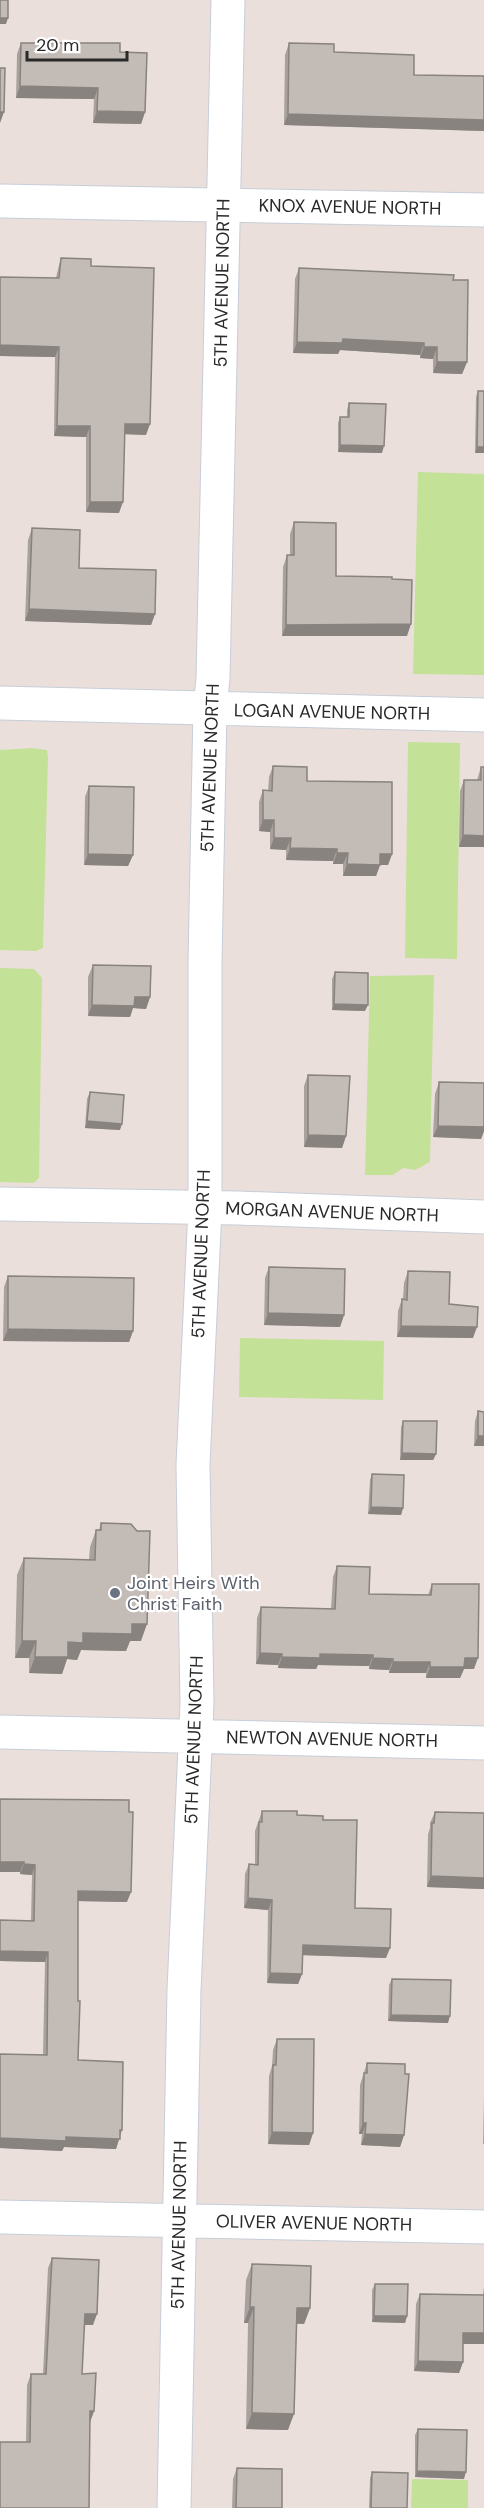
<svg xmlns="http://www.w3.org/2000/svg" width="484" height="2508" viewBox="0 0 484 2508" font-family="'DM Sans',sans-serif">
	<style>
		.green { fill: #c4e198 }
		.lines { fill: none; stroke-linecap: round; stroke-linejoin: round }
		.minor-casing { stroke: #c6ced7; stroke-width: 35 }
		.minor { stroke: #fff; stroke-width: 33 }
		.wall { fill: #a8a19d }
		.shaded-wall { fill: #88837f }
		.building { fill: #c3bbb6; stroke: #88837f; stroke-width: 1.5 }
		.worship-dot { fill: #6b7280; stroke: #fff; stroke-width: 2 }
		.labels { text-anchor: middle; stroke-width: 4.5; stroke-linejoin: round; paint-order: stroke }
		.street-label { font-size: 18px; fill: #292929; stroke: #fff }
		.worship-label { font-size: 18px; fill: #5b616d; stroke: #fff; text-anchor: start }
	</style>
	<rect width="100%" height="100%" fill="#ebdfdb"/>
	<path class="green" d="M418 472 484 474V675L413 674Z
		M408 742 460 743 457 959 405 958Z
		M32 748 47 750 48 758 43 948 36 951 0 950V750Z
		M0 968 34 969 42 978 39 1178 34 1183 0 1182Z
		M434 975 430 1162 415 1170 403 1168 393 1175H365L370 976Z
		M240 1338 384 1341 383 1400 239 1397Z
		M412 2479 468 2480V2508H411Z"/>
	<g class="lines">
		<defs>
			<path id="minor" d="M0 201 484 210
				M0 703 484 715
				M0 1204 238 1208 484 1217
				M0 1732 484 1743
				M0 2217 484 2227
				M174 2508 184 1990 197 1703 193 1465 205 1209V963L210 709 213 678 228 0"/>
		</defs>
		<use href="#minor" class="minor-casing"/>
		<use href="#minor" class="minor"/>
	</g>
	<path class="wall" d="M21 43 120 52 145 112 141 124 93 123 94 99 16 98 17 54Z
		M289 43 334 52 414 75 484 76V131L284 125 285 55Z
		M61 258 91 266 146 435 124 434 119 513 86 512V437L54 436 55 357 0 356V277L56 278 58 269Z
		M299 268 453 280 467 362 462 374 433 373V359L420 358V355L340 350 338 354 293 353 295 279Z
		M478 391 484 453H475L476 397Z
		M349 403 382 453 338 452V423L340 417H347V410Z
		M294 522 336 576 407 636H282L283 567 287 555H290V534Z
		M32 528 79 568 155 614 151 625 25 621 28 540Z
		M273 766 307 781 392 854 388 865H380L376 876H343V864H333V861L286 860V850L270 849V832L259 831V802L263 790 268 791 269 777Z
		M481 767H484V847H459L460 791 464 780H477Z
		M89 786 133 855 128 866 84 865 85 797Z
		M93 965 150 997 146 1009 133 1008 130 1017 88 1016V977Z
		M335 972 365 1011 332 1010V979Z
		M308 1075 346 1136 342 1148 304 1147V1086Z
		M439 1082 484 1127V1131L481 1139 433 1137 435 1094Z
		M90 1092 120 1130 85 1128 87 1099Z
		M269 1267 344 1315 340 1327 264 1325 265 1278Z
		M408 1271 449 1304 473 1338 397 1337 398 1311 402 1299H403L404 1283Z
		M8 1276 133 1331 129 1342 3 1341 4 1287Z
		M478 1411 484 1412V1446H474L475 1421Z
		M403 1421 436 1454 433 1460H400L401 1427Z
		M372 1474 403 1508 401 1515 368 1514 370 1480Z
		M101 1523 141 1641H130L126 1651 81 1650 77 1660 67 1659 62 1674 29 1673V1658H15L17 1575 24 1558 89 1560 90 1547 96 1530H99Z
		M337 1566 369 1594 428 1595 432 1584 474 1669H464L460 1678H426V1673H389V1670L369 1669V1666L318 1665 316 1669 278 1668V1665L256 1664 257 1618 261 1607 331 1609 333 1577Z
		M0 1799 127 1902 78 1901V2060L120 2136 116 2149 64 2147 62 2151 0 2148V2054L43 2055 45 1962 0 1961V1920L31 1921 32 1875 20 1874V1872H0Z
		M262 1811 323 1820 355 1908 386 1958 302 1955V1974L298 1984 267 1983 268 1910 244 1908 245 1874 249 1864H255V1831Z
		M435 1812 484 1813V1889L427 1887 428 1834 430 1828V1823Z
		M392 1979 448 2023 388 2021 389 1985Z
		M277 2039 313 2133 309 2145 268 2144 269 2076 272 2066 273 2050Z
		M367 2063 404 2135 400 2147 361 2145 362 2134H359L360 2085Z
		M484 2096V2144H483Z
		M52 2258 93 2325H84L82 2374 94 2411 90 2422 89 2508 26 2442 27 2385 31 2374H43L48 2268Z
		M252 2264 310 2308 304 2324H297L288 2430 246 2429 248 2323H244L246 2280Z
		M375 2284 407 2316 405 2323 372 2322V2290Z
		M484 2286V2344H463V2362L459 2373 414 2371 416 2304 420 2294 483 2295Z
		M418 2429 464 2479 415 2477V2435Z
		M237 2468 282 2508H232L233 2479Z
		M372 2472 407 2508H369L370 2478Z"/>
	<path class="shaded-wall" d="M0 18H8L6 24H0Z
		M20 86 98 88 94 99 16 98Z
		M97 111 145 112 141 124 93 123Z
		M0 112H4L0 123Z
		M288 114 484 120V131L284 125Z
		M343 339 424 343 420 355 340 350 338 354 293 353 297 342Z
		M0 345 59 347 55 357 0 356Z
		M424 347H437L433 359 420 358Z
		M437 362H467L462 374 433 373Z
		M125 424H150L146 435 121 434Z
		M57 426H90L86 437 54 436Z
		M340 445 384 446 382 453 338 452Z
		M477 447H484V453H475Z
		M90 502H123L119 513 86 512Z
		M29 609 155 614 151 625 25 621Z
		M411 624 407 636H282L286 625Z
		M263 820H274L270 832 259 831Z
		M463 835 484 836V847H459Z
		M274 838H291L286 850 270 849Z
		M290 848 337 849 333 861 286 860Z
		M337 853H348L343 864H333Z
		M88 854 133 855 128 866 84 865Z
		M380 854H392L388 865H380L376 876H343L347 864Z
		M135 997H150L146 1009 133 1008 130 1017 88 1016 92 1005Z
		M334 1004 368 1005 365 1011 332 1010Z
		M87 1121 122 1124 120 1130 85 1128Z
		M438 1126 484 1127V1131L481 1139 433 1137Z
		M308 1135 346 1136 342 1148 304 1147Z
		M268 1313 344 1315 340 1327 264 1325Z
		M401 1326 477 1327 473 1338 397 1337Z
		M8 1329 133 1331 129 1342 3 1341Z
		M478 1436H484V1446H474Z
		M402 1453 436 1454 433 1460H400Z
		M371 1507 403 1508 401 1515 368 1514Z
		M132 1624H147L141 1641H130L126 1651 81 1650 77 1660 67 1659 62 1674 29 1673 35 1657 68 1642 83 1633Z
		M22 1641H36L29 1658H15Z
		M260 1653 282 1654 278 1665 256 1664Z
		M320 1654 373 1655 369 1666 318 1665 316 1669 278 1668 282 1657Z
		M373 1658 393 1659 389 1670 369 1669Z
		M465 1658H478L474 1669H464L460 1678H426L430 1667Z
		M393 1662H430L426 1673H389Z
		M0 1862H24L20 1872H0Z
		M24 1864 35 1865 32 1875 20 1874Z
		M431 1876 484 1878V1889L427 1887Z
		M78 1891 131 1892 127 1902 75 1901Z
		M248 1898 272 1900 268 1910 244 1908Z
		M303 1945 390 1948 386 1958 299 1955Z
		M0 1951 48 1952 45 1962 0 1961Z
		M270 1973 302 1974 298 1984 267 1983Z
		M391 2015 450 2016 448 2023 388 2021Z
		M363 2123H366L362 2134H359Z
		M122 2130 116 2149 64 2147 62 2151 0 2148V2138L66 2137Z
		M272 2132 313 2133 309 2145 268 2144Z
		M365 2134 404 2135 400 2147 361 2145Z
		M250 2307H254L248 2323H244Z
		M297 2308H310L304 2324 292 2323Z
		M85 2314H97L93 2325H81Z
		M374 2316H407L405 2323 372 2322Z
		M463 2333H484V2344H459Z
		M418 2361 463 2362 459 2373 414 2371Z
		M90 2411H94L90 2422Z
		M252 2413 294 2414 288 2430 246 2429Z
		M417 2471 466 2472 464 2479 415 2477Z"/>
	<path class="building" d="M0 0H8V18H0Z
		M21 43H120V52L147 53 145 112 97 111 98 88 20 86Z
		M289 43 334 44V52L414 55V75L484 76V120L288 114Z
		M0 68H5L4 112H0Z
		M61 258 91 259V266L154 268 150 424H125L123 502H90V426H57L59 347 0 345V277L59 278Z
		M299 268 454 275 453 280H468L467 362H437V347H424V343L343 339 342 343 297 342Z
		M478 391H484V447H477Z
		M349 403 386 404 384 446 340 445V417H349Z
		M294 522 336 523V576L392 577V579L412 580 411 624 286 625 287 555H294Z
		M32 528 80 530 79 568 156 570 155 614 29 609Z
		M273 766 307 767V781L392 782V854H380V865L347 864 348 853H337V849L290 848 291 838H274V820H263V790L272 791Z
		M481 767H484V836L463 835 464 780H481Z
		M89 786 134 787 133 855 88 854Z
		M93 965 151 966 150 997H135L134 1006 92 1005Z
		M335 972 368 973V1005L334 1004Z
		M308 1075 350 1076 346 1136 308 1135Z
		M439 1082 484 1083V1127L438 1126Z
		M90 1092 124 1095 122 1124 87 1121Z
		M269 1267 345 1269 344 1315 268 1313Z
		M408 1271 450 1272 449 1304 478 1307 477 1327 401 1326 402 1299 407 1300Z
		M8 1276 134 1278 133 1331 8 1329Z
		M478 1411 484 1412V1436H478Z
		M403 1421H437L436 1454 402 1453Z
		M372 1474 404 1475 403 1508 371 1507Z
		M101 1523 131 1524 137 1531H150L147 1624H132V1634L83 1633V1643L68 1642V1657H35L36 1641H22L24 1558 95 1560 96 1530H101Z
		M337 1566 370 1567 369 1594 431 1595 432 1584H479L478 1658H465L464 1667H430V1662H393V1659L373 1658V1655L320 1654V1658L282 1657V1654L260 1653 261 1607 335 1609Z
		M0 1799 129 1800V1812H133L131 1892 78 1891V2001H80L78 2060 123 2062 122 2130H120V2139L66 2137V2141L0 2138V2054L47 2055 48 1952 0 1951V1920L34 1921 35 1865 24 1864V1862H0Z
		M262 1811H297V1815L323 1816V1820H357L355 1908 391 1909 390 1948 303 1945 302 1974 270 1973 272 1900 248 1898 249 1864 258 1865 259 1822H262Z
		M435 1812 484 1813V1878L431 1876 432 1823H434Z
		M392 1979 451 1980 450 2016 391 2015Z
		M277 2039H314L313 2133 272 2132 273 2065H276Z
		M367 2063 405 2064V2074H409L404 2135 365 2134 366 2123H363L364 2073H367Z
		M52 2258 99 2260 97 2314H85L82 2374 96 2373 94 2411H90L89 2508H0V2442H30L31 2374H46Z
		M252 2264 311 2266 310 2308H297L294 2414 252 2413 254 2307H250Z
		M375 2284H408L407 2316H374Z
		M420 2294 484 2295V2333H463V2362L418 2361Z
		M418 2429 467 2430 466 2472 417 2471Z
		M237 2468 282 2469V2508H236Z
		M372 2472 408 2473 407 2508H371Z"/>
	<circle class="worship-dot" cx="115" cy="1593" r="6"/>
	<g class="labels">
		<g class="street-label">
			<text transform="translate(350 207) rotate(1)" y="6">KNOX AVENUE NORTH</text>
			<text transform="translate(222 283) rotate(-89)" y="6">5TH AVENUE NORTH</text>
			<text transform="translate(332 712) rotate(1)" y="6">LOGAN AVENUE NORTH</text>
			<text transform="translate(210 768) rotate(-88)" y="6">5TH AVENUE NORTH</text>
			<text transform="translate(332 1212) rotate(2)" y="6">MORGAN AVENUE NORTH</text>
			<text transform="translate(201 1254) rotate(-88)" y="6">5TH AVENUE NORTH</text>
			<text transform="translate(332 1739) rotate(1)" y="6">NEWTON AVENUE NORTH</text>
			<text transform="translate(194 1740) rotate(-88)" y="6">5TH AVENUE NORTH</text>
			<text transform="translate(314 2223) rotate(1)" y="6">OLIVER AVENUE NORTH</text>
			<text transform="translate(179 2225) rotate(-89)" y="6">5TH AVENUE NORTH</text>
		</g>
		<g class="worship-label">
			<text x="127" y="1589">Joint Heirs With<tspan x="127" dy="21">Christ Faith</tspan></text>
		</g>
	</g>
	<path d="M27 51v9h100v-9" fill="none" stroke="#292929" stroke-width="3"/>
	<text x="36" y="51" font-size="18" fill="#292929" stroke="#ffffff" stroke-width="4.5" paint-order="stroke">20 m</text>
</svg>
